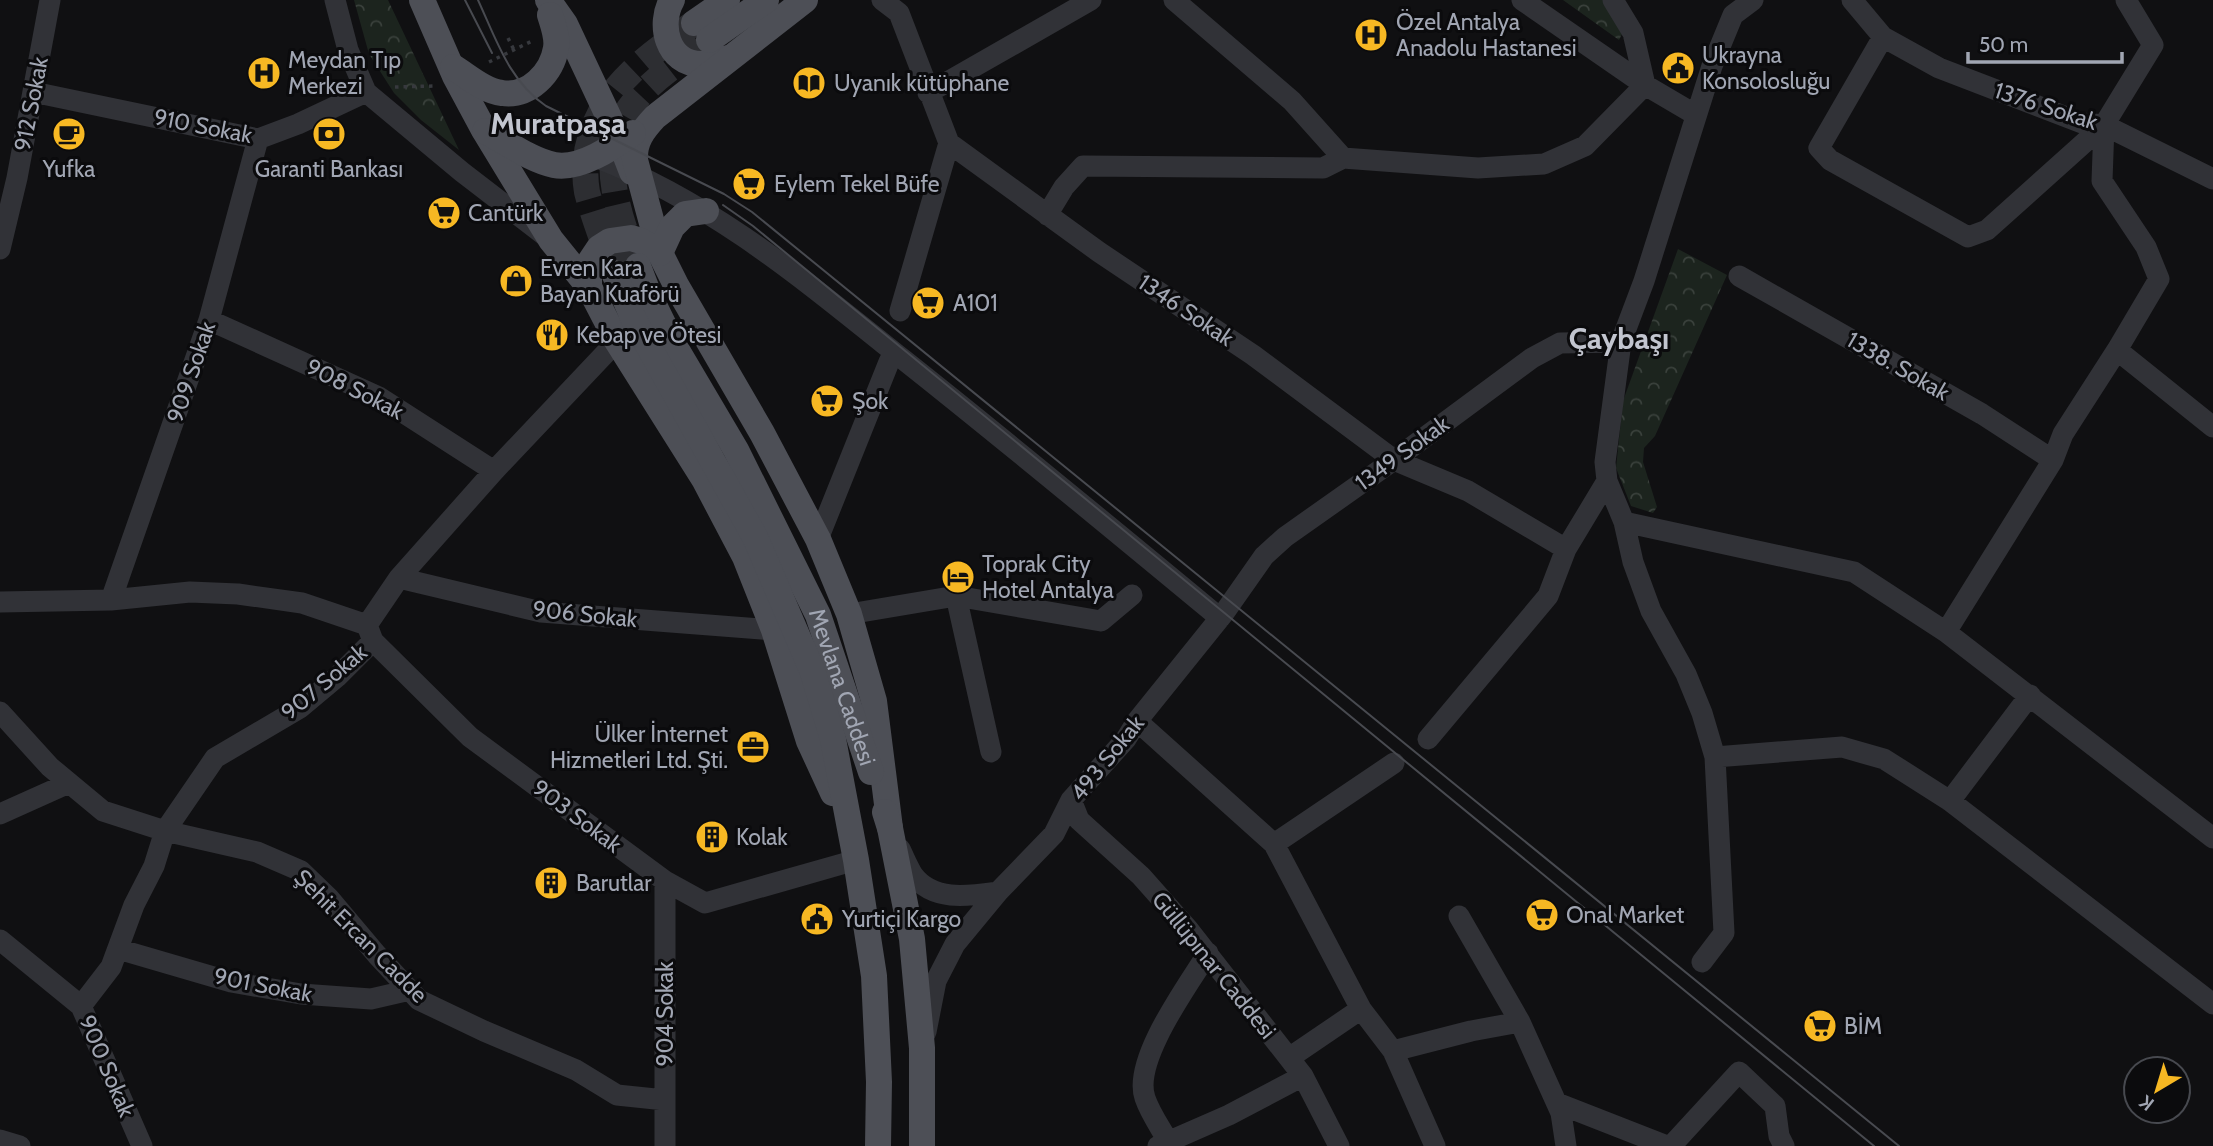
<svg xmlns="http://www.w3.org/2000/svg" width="2213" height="1146" viewBox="0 0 2213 1146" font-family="Cabin,sans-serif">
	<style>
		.forest { fill: url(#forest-crowns) }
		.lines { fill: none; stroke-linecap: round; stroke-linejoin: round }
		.major-tunnel { stroke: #2d2e32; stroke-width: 26; stroke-dasharray: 26 13; stroke-linecap: butt }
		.path { stroke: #37393e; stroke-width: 3.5; stroke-dasharray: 3.5 5; stroke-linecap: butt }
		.minor { stroke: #313237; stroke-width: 21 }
		.major { stroke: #4d4f56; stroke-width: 26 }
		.tram { stroke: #484a50; stroke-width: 2 }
		.labels { text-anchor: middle; stroke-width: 6; stroke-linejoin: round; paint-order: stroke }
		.poi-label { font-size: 23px; fill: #a1a6b3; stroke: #0b0b0d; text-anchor: start }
		.street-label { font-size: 23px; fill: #a1a6b3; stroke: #0b0b0d }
		.district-label { font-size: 30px; font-weight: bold; fill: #c2c5cf; stroke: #0b0b0d }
	</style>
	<defs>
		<pattern id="forest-crowns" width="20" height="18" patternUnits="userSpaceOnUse" patternTransform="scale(1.75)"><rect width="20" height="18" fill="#1c241e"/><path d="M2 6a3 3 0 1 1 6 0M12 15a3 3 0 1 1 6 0" fill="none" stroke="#3a413c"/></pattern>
	</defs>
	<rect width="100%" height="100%" fill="#101012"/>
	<path class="forest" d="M354 0H388L459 150 421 120 394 93 369 54Z
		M1563 0H1603L1623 32 1619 40Z
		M1678 249 1727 275 1655 436 1644 448 1643 462 1657 507 1653 513 1631 506 1616 468 1623 401Z"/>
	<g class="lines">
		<path class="major-tunnel" d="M638 266C618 215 594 150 634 102 655 77 684 59 709 40
			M614 273C605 246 594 219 587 192 584 175 585 155 590 139 605 84 650 55 694 23"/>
		<path class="path" d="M508 38 514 50
			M489 62 532 41
			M395 87 434 86"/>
		<path class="minor" d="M335 0 348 50 366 92 462 172 544 235
			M882 0 899 13 949 143 1099 252 1253 355 1394 460 1468 491 1566 549
			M1174 0 1292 101 1343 158
			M1522 0 1645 85 1696 115
			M1852 0 1883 37 1939 68 2082 123 2104 125 2213 179
			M1883 37 1819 148 1830 160 1968 237 1987 230 2104 125 2153 45 2126 0
			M33 92 258 139 298 124 366 92
			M928 93 1091 0
			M595 157C714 203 805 281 904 360 1010 444 1115 531 1220 618
			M1047 215 1064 187 1083 166 1323 168 1343 158 1478 168 1544 164 1585 146 1645 85 1633 33 1613 0
			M0 249 17 178 50 0
			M1739 276 1982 414 2053 460
			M900 311 949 143
			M209 320 379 397 494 471
			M2117 350 2213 427
			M1624 522 1854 572 1946 632 2213 838
			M818 539 889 362
			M399 578 541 612 774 630
			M956 596 991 752
			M111 600 209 320 258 139
			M0 602 111 600 190 592 238 594 302 603 367 625
			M849 614 956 596 1101 621 1132 595
			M1946 632 2053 460 2063 434 2117 350 2159 279 2146 247 2102 181 2104 125
			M373 641 470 737 665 881 705 903 856 860
			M0 712 50 767 103 811 165 831 257 852 301 871 329 898 377 955 419 1000 484 1031 576 1070 617 1095 665 1100
			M1137 721 1274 844 1361 1009 1393 1051 1471 1031 1520 1022 1561 1113 1566 1146
			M1428 739 1548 596 1566 549 1607 481
			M1715 757 1842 747 1884 759 1950 801 2213 1004
			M1071 800 1079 820 1141 876 1188 929 1303 1076 1339 1146
			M1950 801 2030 695
			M0 814 69 783
			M1274 844 1394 763
			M900 849C904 857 908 867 913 875 933 902 969 896 998 892
			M665 881V1146
			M1459 916 1520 1022
			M0 940 81 1006 142 1146
			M118 949 231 982 301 994 371 999 410 990
			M1702 962 1724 933 1715 757 1702 713 1686 674 1651 611 1633 562 1624 522 1607 481 1605 462 1621 342 1644 281 1712 66 1733 15 1753 0
			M81 1006 111 967 134 905 154 866 165 831 215 758 300 708 337 677 373 641 367 625 399 578 494 471 617 341
			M926 1032 936 981 955 944 998 892 1054 834 1071 800 1126 739 1137 721 1224 613 1264 556 1285 537 1394 460 1532 358 1560 343 1621 342
			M1393 1051 1435 1146
			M1289 1058 1361 1009
			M1557 1103 1667 1146
			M0 1140 20 1146
			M1168 1141C1160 1127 1150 1113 1145 1098 1132 1061 1188 985 1208 953
			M1158 1146 1229 1115 1303 1076
			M1671 1146 1739 1072 1775 1106 1779 1136 1784 1146"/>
		<g class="major">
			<path d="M422 0 455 76 484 130 551 240 589 287"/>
			<path d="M548 0 565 24 620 141 632 172"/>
			<path d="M672 0C658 24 667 64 701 64 710 63 720 60 728 58"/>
			<path d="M805 0 655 117C643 130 634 141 635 160L660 253 676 285 762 433 818 539 849 614 874 701 890 828"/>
			<path d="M694 23 727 0"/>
			<path d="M709 40 766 0"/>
			<path d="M453 67C468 76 484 91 502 93 529 97 552 73 556 48 558 37 553 25 550 15"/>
			<path d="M485 131C507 142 530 160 554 165 580 170 613 147 633 133"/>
			<path d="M706 211 685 214 672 227 660 253 641 241 631 238 610 241 599 248 589 263V287L617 341 704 479 745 557 774 630 809 741 833 793"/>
			<path id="s1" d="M638 266 649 295 671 340 736 450 818 615 871 772"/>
			<path d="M614 273 634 320 755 537 812 670 833 739 856 860 874 976 879 1082 878 1146"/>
			<path d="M885 812 890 828 912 939 922 1048V1146"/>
		</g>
		<path class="tram" d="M465 0 492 53
			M478 0C496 39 509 81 546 106L724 194 752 212 1899 1146
			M723 205 753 226 1874 1146"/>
	</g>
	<defs>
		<symbol id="hospital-disc" viewBox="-11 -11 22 22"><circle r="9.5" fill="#f7b823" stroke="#0b0b0d"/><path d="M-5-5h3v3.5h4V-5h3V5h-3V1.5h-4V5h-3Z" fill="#111"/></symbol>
		<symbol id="civic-disc" viewBox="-11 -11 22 22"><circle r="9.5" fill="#f7b823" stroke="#0b0b0d"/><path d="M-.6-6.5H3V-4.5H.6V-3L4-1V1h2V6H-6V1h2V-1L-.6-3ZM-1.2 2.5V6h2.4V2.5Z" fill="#111"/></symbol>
		<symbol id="library-disc" viewBox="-11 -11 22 22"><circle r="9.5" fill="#f7b823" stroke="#0b0b0d"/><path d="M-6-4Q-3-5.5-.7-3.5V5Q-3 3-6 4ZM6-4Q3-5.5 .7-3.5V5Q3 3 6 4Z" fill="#111"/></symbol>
		<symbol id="cafe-disc" viewBox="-11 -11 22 22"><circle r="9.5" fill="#f7b823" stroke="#0b0b0d"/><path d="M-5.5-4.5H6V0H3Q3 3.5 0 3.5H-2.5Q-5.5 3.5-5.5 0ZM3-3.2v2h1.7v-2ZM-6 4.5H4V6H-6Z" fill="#111"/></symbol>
		<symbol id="bank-disc" viewBox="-11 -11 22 22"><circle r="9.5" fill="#f7b823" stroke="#0b0b0d"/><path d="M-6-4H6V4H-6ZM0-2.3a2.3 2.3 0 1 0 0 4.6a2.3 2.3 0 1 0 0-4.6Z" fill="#111"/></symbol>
		<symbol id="supermarket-disc" viewBox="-11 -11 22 22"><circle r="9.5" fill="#f7b823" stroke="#0b0b0d"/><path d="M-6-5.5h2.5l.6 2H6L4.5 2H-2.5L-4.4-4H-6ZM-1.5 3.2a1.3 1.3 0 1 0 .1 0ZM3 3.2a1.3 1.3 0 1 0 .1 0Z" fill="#111"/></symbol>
		<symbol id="shop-disc" viewBox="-11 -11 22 22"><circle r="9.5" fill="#f7b823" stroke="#0b0b0d"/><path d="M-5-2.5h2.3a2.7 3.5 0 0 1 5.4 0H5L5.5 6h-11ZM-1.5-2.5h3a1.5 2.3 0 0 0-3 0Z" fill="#111"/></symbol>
		<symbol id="restaurant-disc" viewBox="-11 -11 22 22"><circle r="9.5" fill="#f7b823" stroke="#0b0b0d"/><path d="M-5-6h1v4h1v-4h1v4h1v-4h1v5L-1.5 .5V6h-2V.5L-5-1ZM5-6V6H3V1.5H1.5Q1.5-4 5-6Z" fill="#111"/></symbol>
		<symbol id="hotel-disc" viewBox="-11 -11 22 22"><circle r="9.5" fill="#f7b823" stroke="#0b0b0d"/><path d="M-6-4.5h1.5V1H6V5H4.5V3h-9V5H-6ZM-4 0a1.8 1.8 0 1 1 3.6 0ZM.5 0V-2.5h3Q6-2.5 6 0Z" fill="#111"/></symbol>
		<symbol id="office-disc" viewBox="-11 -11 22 22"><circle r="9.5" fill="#f7b823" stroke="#0b0b0d"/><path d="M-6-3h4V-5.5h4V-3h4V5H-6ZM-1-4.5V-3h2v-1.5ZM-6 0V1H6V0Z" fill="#111"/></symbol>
		<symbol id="building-disc" viewBox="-11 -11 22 22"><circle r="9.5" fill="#f7b823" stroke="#0b0b0d"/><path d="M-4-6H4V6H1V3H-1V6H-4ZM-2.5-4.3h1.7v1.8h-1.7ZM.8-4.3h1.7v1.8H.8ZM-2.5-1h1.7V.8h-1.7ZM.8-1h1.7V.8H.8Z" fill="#111"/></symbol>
	</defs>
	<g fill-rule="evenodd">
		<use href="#hospital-disc" x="1352" y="16" width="38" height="38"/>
		<use href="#civic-disc" x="1659" y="49" width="38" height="38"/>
		<use href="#hospital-disc" x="245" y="54" width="38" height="38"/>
		<use href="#library-disc" x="790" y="64" width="38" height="38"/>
		<use href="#cafe-disc" x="50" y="115" width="38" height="38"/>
		<use href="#bank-disc" x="310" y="115" width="38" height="38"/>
		<use href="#supermarket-disc" x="730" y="165" width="38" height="38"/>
		<use href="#supermarket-disc" x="425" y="194" width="38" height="38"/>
		<use href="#shop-disc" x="497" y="262" width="38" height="38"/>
		<use href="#supermarket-disc" x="909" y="284" width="38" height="38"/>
		<use href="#restaurant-disc" x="533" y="316" width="38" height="38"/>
		<use href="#supermarket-disc" x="808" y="382" width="38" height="38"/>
		<use href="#hotel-disc" x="939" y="558" width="38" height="38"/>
		<use href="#office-disc" x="734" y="728" width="38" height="38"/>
		<use href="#building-disc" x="693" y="818" width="38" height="38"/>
		<use href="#building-disc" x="532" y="864" width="38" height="38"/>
		<use href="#supermarket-disc" x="1523" y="896" width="38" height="38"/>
		<use href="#civic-disc" x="798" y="900" width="38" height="38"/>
		<use href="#supermarket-disc" x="1801" y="1007" width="38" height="38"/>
	</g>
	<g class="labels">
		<g class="poi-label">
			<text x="1396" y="30">Özel Antalya<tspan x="1396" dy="26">Anadolu Hastanesi</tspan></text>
			<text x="1702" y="63">Ukrayna<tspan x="1702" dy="26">Konsolosluğu</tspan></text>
			<text x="288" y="68">Meydan Tıp<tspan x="288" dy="26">Merkezi</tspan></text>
			<text x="834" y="91">Uyanık kütüphane</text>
			<text x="69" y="177" text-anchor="middle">Yufka</text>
			<text x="329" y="177" text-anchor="middle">Garanti Bankası</text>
			<text x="774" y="192">Eylem Tekel Büfe</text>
			<text x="468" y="221">Cantürk</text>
			<text x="540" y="276">Evren Kara<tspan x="540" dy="26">Bayan Kuaförü</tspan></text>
			<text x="953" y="311">A101</text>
			<text x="576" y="343">Kebap ve Ötesi</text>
			<text x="852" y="409">Şok</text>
			<text x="982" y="572">Toprak City<tspan x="982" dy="26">Hotel Antalya</tspan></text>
			<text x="728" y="742" text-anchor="end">Ülker İnternet<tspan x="728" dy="26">Hizmetleri Ltd. Şti.</tspan></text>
			<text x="736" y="845">Kolak</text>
			<text x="576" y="891">Barutlar</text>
			<text x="1566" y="923">Onal Market</text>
			<text x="842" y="927">Yurtiçi Kargo</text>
			<text x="1844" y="1034">BİM</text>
		</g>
		<g class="street-label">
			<text transform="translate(31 104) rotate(-79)" y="8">912 Sokak</text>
			<text transform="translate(2046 106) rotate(18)" y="8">1376 Sokak</text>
			<text transform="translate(203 126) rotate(11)" y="8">910 Sokak</text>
			<text transform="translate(1186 310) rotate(34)" y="8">1346 Sokak</text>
			<text transform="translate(1898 366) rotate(30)" y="8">1338. Sokak</text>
			<text transform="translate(191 372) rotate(-71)" y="8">909 Sokak</text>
			<text transform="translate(355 389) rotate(27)" y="8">908 Sokak</text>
			<text transform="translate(1402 453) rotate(-36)" y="8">1349 Sokak</text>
			<text transform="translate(585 614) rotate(6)" y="8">906 Sokak</text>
			<text transform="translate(324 682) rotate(-40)" y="8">907 Sokak</text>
			<text dy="8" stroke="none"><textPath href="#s1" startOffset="469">Mevlana Caddesi</textPath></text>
			<text transform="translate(1107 758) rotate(-51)" y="8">493 Sokak</text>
			<text transform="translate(577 816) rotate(37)" y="8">903 Sokak</text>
			<text transform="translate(361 936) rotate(45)" y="8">Şehit Ercan Cadde</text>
			<text transform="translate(1214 965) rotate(51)" y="8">Güllüpınar Caddesi</text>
			<text transform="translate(263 985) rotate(11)" y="8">901 Sokak</text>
			<text transform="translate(665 1014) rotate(-90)" y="8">904 Sokak</text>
			<text transform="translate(107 1066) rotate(67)" y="8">900 Sokak</text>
		</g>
		<g class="district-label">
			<text x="558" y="134">Muratpaşa</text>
			<text x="1619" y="349">Çaybaşı</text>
		</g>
	</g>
	<g transform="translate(2157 1090) rotate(218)"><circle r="33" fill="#0b0b0d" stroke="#47494f" stroke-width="2"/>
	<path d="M0-5L12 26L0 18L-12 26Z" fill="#f7b823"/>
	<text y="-10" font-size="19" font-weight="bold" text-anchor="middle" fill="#a1a6b3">K</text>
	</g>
	<path d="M1968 52v10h154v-10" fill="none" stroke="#a1a6b3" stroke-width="3.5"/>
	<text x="1979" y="52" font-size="21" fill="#a1a6b3" stroke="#0b0b0d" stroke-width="5" paint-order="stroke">50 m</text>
</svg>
